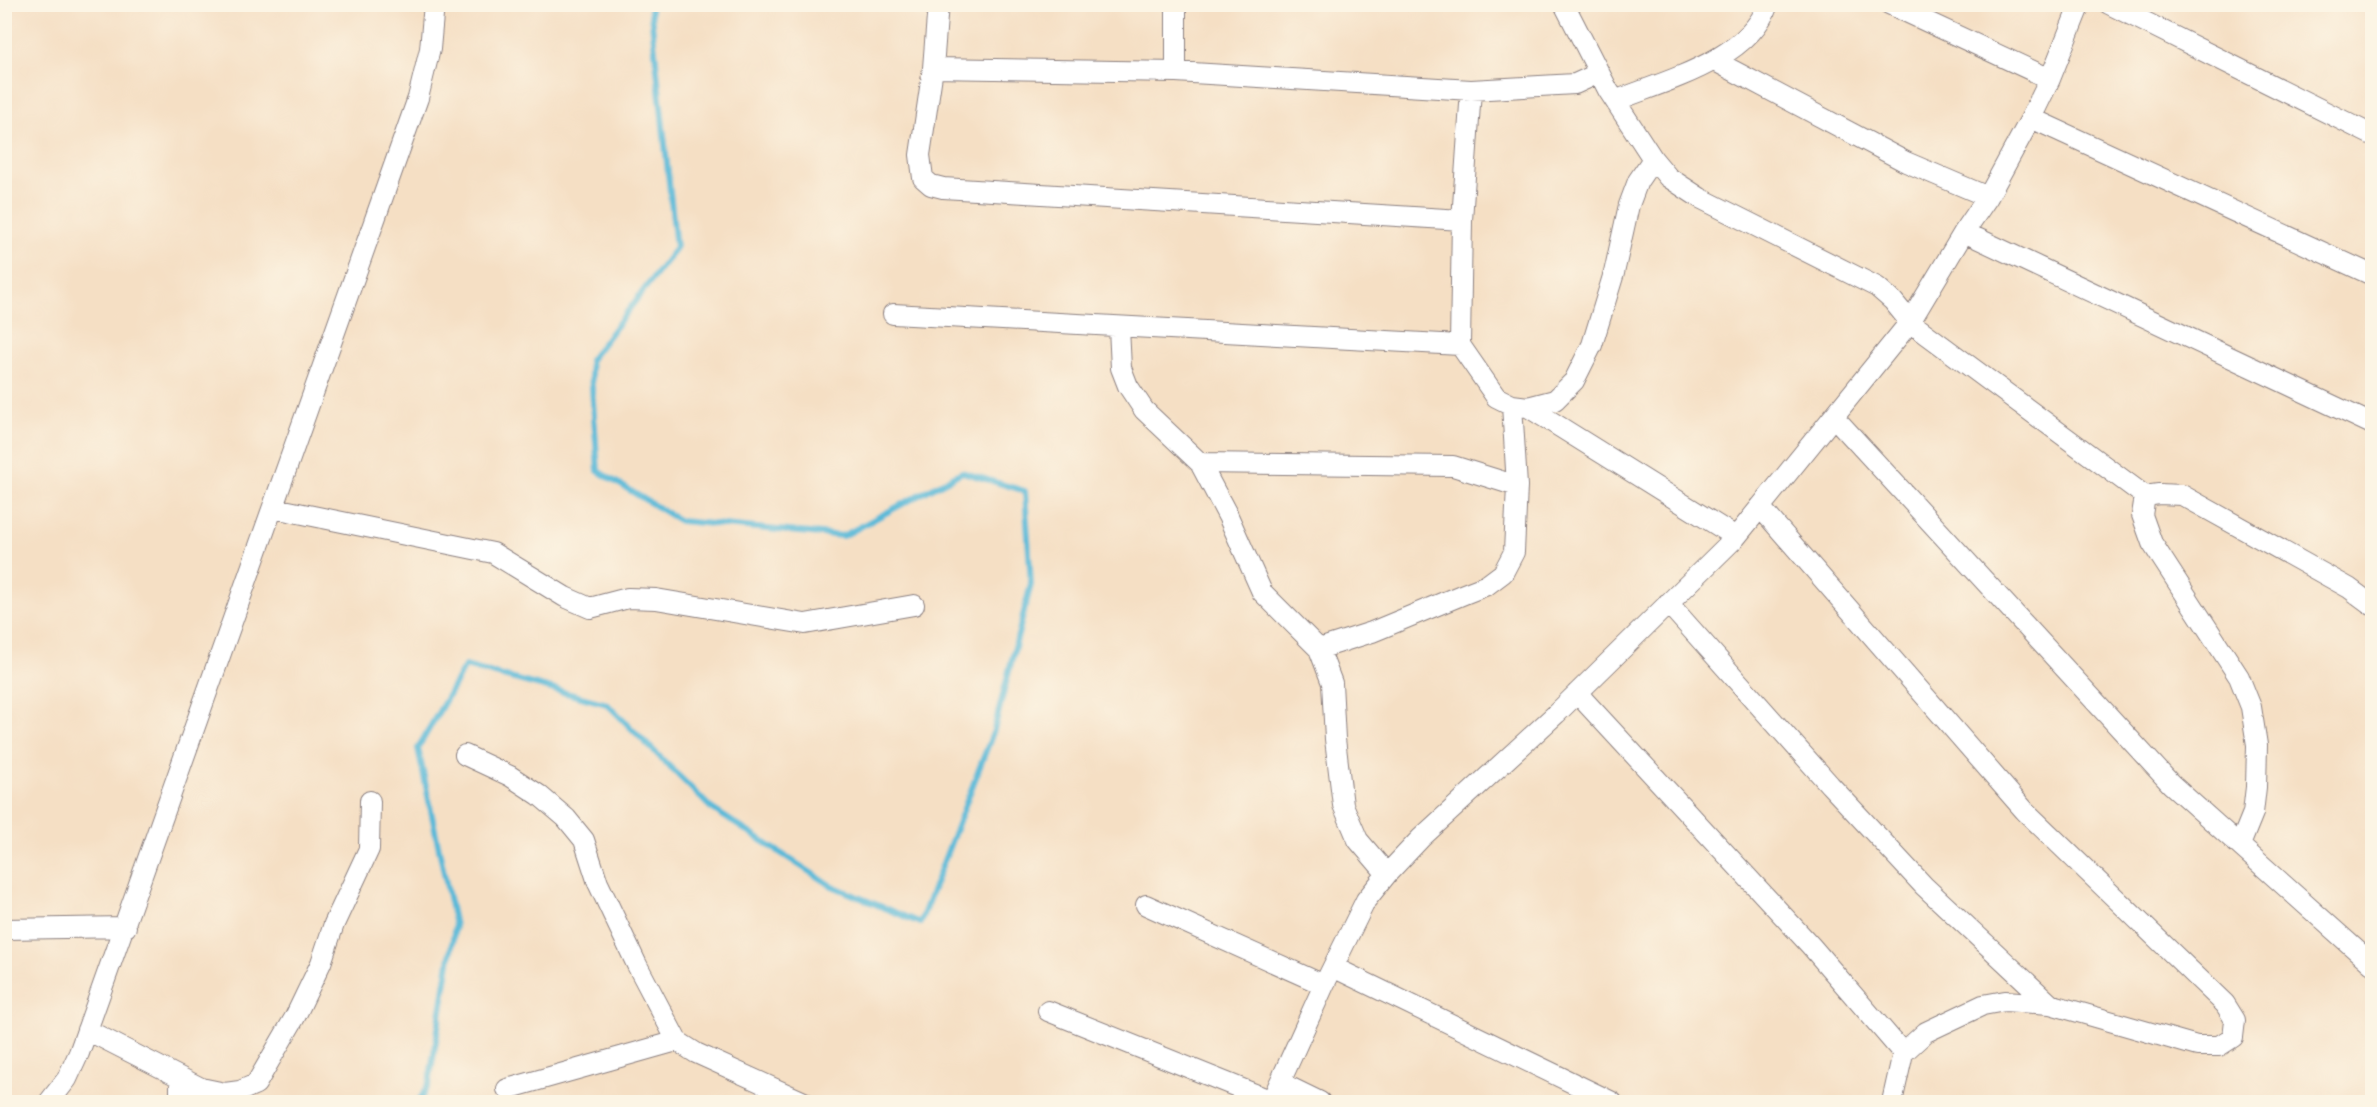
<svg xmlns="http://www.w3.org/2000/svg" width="2377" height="1107" viewBox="0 0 2377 1107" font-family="Alegreya,serif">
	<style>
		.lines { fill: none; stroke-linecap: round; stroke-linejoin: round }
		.stream { stroke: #5ab9d8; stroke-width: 6 }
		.minor-casing { stroke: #8c8080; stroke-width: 22 }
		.minor { stroke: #fff; stroke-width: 20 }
	</style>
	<rect width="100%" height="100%" fill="#fcf5e5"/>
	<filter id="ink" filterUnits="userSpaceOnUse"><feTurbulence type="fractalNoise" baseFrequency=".0167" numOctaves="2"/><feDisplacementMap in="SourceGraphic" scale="12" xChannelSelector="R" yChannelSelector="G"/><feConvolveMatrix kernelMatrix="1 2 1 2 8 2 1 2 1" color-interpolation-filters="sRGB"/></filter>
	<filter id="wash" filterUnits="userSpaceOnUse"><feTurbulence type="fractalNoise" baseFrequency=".008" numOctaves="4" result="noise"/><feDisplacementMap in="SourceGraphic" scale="24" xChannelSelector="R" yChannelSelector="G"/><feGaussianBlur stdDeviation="1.35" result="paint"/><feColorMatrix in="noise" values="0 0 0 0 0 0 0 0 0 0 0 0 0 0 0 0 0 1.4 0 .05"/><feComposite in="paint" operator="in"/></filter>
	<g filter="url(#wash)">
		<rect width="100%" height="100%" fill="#f5dfc4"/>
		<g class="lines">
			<path class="stream" d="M419 1102 429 1083 455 926 418 748 465 666 607 704 711 808 830 885 920 923 994 730 1031 584 1025 491 962 472 843 536 680 521 598 471 590 360 676 248 650 4"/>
		</g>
	</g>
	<g filter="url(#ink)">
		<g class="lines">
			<defs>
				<path id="minor" d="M938 4 933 68 920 155 923 178 931 185 943 188 1462 220
					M1176 4V72
					M1564 4 1608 90 1653 159 1668 177 1700 198 1877 287 1893 301 1910 322 2145 496 2159 494 2182 495 2349 588 2372 605
					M1889 4 2050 79
					M2109 4 2372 135
					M1715 61 1906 162 1988 197
					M933 68 1176 72 1471 90 1575 84 1599 73
					M1615 101C1664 81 1749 60 1768 4
					M2031 118 2372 275
					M1964 232 2372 424
					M893 314 1460 345 1496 397 1512 405 1528 407 1555 400 1574 381 1592 345 1614 273 1629 205 1638 181 1653 159
					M1119 328 1121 368 1128 386 1144 410 1200 463 1228 516 1262 592 1319 649 1332 683 1335 739 1343 805 1358 840 1387 874
					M1460 345 1462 220 1471 90
					M1528 407 1736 537
					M1834 417 2171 784 2372 964
					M1200 463 1453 466 1517 486
					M2145 496 2142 515 2152 543 2239 677 2251 707 2257 745 2256 787 2253 813 2240 845
					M1760 507 2025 811 2225 1004 2235 1020 2233 1037 2219 1046H2197L2050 1004 2005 1001 1983 1005 1926 1032 1903 1053 1892 1102
					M274 508 493 553 565 597 590 608 628 598 656 599 805 624 914 605
					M1668 603 1830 785 1924 886 2050 1004
					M1319 649 1372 632 1464 594 1487 585 1503 573 1514 552 1517 486 1512 405
					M1577 693 1811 946 1903 1053
					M465 755 510 776 539 795 566 818 584 840 598 883 637 965 677 1041 696 1053 804 1102
					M1146 905 1324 985
					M4 929 126 927
					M1333 967 1612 1102
					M1048 1011 1272 1101
					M87 1030 201 1088 225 1093 240 1091 256 1084 295 1017 321 963 334 924 369 849 370 801
					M1281 1083 1320 1102
					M507 1089 677 1041
					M49 1102 67 1079 79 1053 418 98 430 49 434 4
					M180 1102V1079
					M1271 1102 1324 985 1366 900 1387 874 1421 838 1556 714 1736 537 1910 322 1964 232 1988 197 2031 118 2050 79 2080 4"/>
			</defs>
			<use href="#minor" class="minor-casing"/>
			<use href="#minor" class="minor"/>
		</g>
	</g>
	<rect width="2377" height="1107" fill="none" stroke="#fcf5e5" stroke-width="24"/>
</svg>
